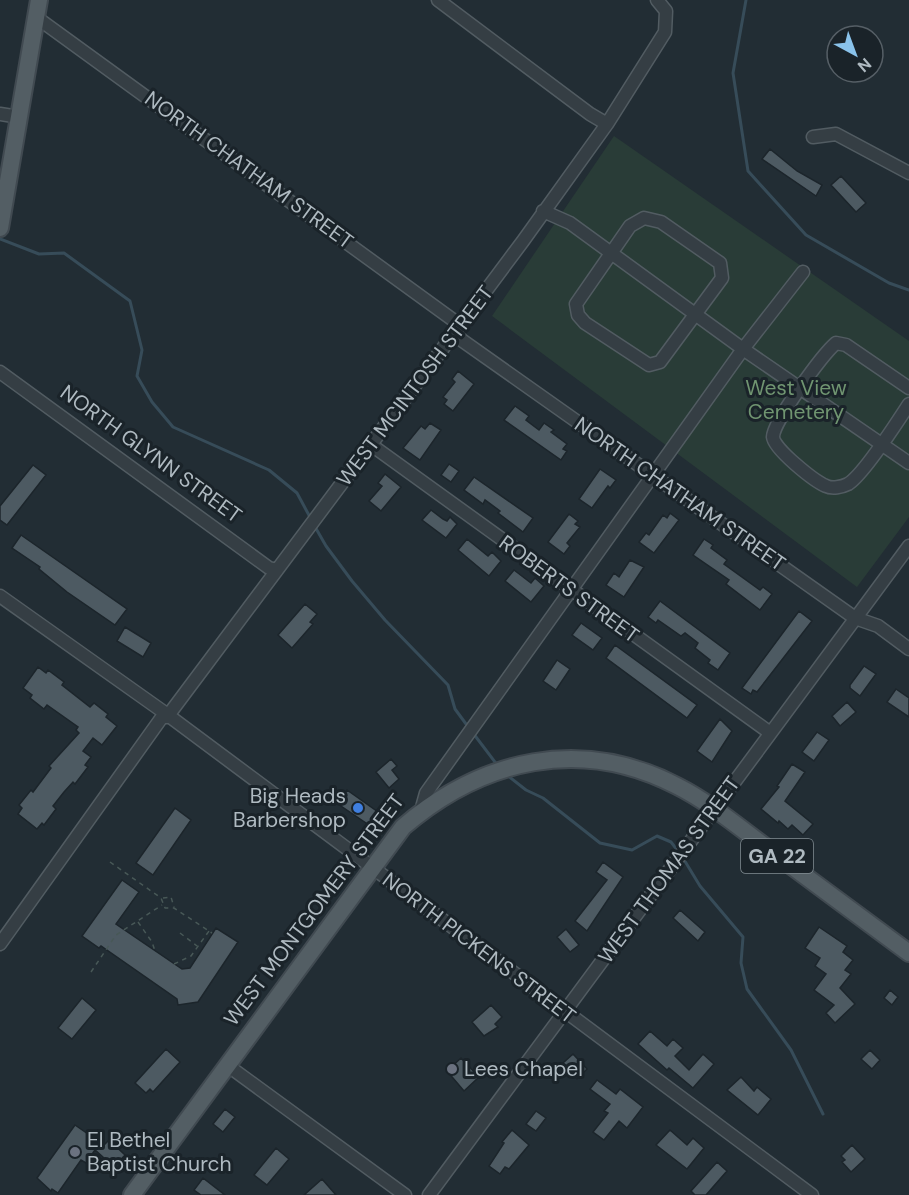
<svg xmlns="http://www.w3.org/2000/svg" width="909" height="1195" viewBox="0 0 909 1195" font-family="'DM Sans',sans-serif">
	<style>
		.green { fill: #293c37 }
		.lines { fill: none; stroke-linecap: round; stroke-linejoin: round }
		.stream { stroke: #374c59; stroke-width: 3 }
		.building { fill: #4d5a62; stroke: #1c252b; stroke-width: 1.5 }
		.minor-casing { stroke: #525c62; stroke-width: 15 }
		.major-casing { stroke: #414a51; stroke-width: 20 }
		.path { stroke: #485857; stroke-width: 1.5; stroke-dasharray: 4.5 4.5; stroke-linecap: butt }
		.minor { stroke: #353e44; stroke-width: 12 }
		.major { stroke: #535e64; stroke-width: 16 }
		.shop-dot { fill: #3f7fe0; stroke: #1a2329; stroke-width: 2 }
		.worship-dot { fill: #6b7280; stroke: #1a2329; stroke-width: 2 }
		.labels { text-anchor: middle; stroke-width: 6; stroke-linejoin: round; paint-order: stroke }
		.shield { fill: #1a2329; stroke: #828d93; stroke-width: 1.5 }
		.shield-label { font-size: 20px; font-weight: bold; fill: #afbac1 }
		.street-label { font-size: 21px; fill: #afbac1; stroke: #1a2329 }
		.park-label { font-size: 21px; fill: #709571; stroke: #1a2329 }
		.poi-label { font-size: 21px; fill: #afbac1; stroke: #1a2329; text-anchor: start }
	</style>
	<rect width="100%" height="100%" fill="#222d34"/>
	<path class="green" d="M614 136 909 341V517L857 587 492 316Z"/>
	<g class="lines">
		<path class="stream" d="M746 0 733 73 748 171 806 235 889 283 909 290
			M0 239 39 254 64 253 130 301 142 350 137 376 152 402 173 427 269 470 297 493 311 519
			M314 525 326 546 352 581 385 620 448 685 455 709 469 728
			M473 733 498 766
			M507 775 526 790 543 798 600 843 632 850 657 836 671 842 678 851
			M683 858 700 886 743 937 741 963 747 989 791 1050 823 1114"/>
	</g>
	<path class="building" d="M770 149 797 171 822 185 816 196 762 159Z
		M841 176 866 203 856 212 831 185Z
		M458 371 474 384 453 411 444 404 447 400 443 397 455 382 452 379Z
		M515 406 529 416 526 420 539 430 544 423 554 430 551 432 567 444 563 449 567 451 561 460 504 420Z
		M430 423 441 430 420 460 403 448 421 426 425 429Z
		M449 464 459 471 451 482 441 475Z
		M33 465 46 475 7 525 0 520V506Z
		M600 469 616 480 610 488 608 486 592 508 579 499Z
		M385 474 401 487 381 511 369 501 382 486 378 483Z
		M474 477 533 518 523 532 498 513 500 511 485 500 483 504 464 490Z
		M431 510 443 519 447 521 450 517 457 524 446 538 422 520Z
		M670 513 679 520 654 553 639 542 646 533 649 535 663 515 667 518Z
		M569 514 578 521 575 524 580 527 567 543 570 546 564 554 548 542Z
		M21 535 127 609 115 625 67 592 39 569 40 567 12 548Z
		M467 539 488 556 492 552 501 561 489 576 458 550Z
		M704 539 713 545 711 548 727 560 724 564 760 590 763 587 772 594 760 610 726 584 729 580 693 555Z
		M630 560 644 567 624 597 606 585 614 573 619 577Z
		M514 570 531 583 535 578 544 586 531 602 505 581Z
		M660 601 730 653 718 670 708 663 710 660 695 648 698 643 685 633 681 636 658 620 656 623 648 617Z
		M305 604 317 614 310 622 313 624 292 648 278 635Z
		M799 611 812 621 757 692 753 690 751 694 742 688Z
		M581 623 602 638 593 650 572 635Z
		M125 627 151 643 143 657 117 641Z
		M615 645 697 705 687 718 606 658Z
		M557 660 570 669 556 690 543 681Z
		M864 666 876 674 860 696 850 688V685Z
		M38 667 46 673 48 670 64 682 62 685 90 707 94 703 108 714 106 717 117 726 102 745 93 738 83 751 91 757 85 765 88 767 75 784 73 782 64 792 53 806 56 809 44 825 42 823 37 829 18 814 22 808 19 805 31 790 33 792 51 768 49 766 79 733 76 730 78 727 47 705 44 709 30 698 32 695 23 688Z
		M896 689 909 698V717L887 702Z
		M847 702 856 712 840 726 832 716Z
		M720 719 732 731 712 762 697 751Z
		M817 732 829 740 814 761 802 752Z
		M391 759 397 766 392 770 399 779 389 788 376 772Z
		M792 764 805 772 785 801 813 824 803 835 792 825 788 829 779 821 778 823 761 809 779 787 777 786Z
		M347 790 378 812 369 825 338 804Z
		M175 808 191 820 153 875 136 863Z
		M603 862 623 877 587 931 575 921 607 880 596 872Z
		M122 880 139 892 116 924 182 969 190 968 216 928 238 942 198 1002 178 1005 177 999 101 946 99 948 82 936Z
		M680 910 705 932 698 941 673 918Z
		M819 927 847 946 843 952 853 960 845 970 851 974 840 988 855 1004 835 1023 826 1013 834 1005 814 990 826 974 815 966 820 958 805 948Z
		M566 929 579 945 570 952 557 937Z
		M890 990 898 997 892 1005 884 998Z
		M82 998 96 1010 72 1039 58 1028Z
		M491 1005 502 1017 495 1024 498 1027 484 1036 472 1022Z
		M650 1031 667 1046 673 1039 683 1048 675 1056 689 1070 703 1054 714 1064 693 1088 669 1068 667 1070 638 1044Z
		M166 1049 180 1062 153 1092 150 1089 146 1093 135 1083Z
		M870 1050 880 1060 872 1069 861 1059Z
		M573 1054 587 1069 577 1079 563 1063Z
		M461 1058 479 1077 464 1091 447 1071Z
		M741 1077 754 1091 757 1087 771 1099 758 1115 727 1090Z
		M597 1080 616 1094 620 1089 643 1107 627 1128 619 1121 604 1140 593 1132 608 1113 604 1111 610 1104 590 1089Z
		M225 1109 235 1117 223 1132 213 1124Z
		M536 1111 546 1118 536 1131 526 1124Z
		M75 1125 104 1145 109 1140 125 1155 114 1167 95 1150 86 1163 81 1160 58 1193 52 1189 51 1191 37 1178Z
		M512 1130 529 1145 509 1169 505 1167 500 1174 489 1166 504 1143 502 1142Z
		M670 1130 687 1145 693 1138 704 1148 687 1169 656 1145Z
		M852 1145 865 1159 851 1172 842 1162 845 1160 841 1156Z
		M276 1148 289 1159 267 1185 254 1175Z
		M717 1162 727 1171 706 1195H695L691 1191Z
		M203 1178 225 1195H201L194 1190Z
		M322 1179 336 1195H304Z"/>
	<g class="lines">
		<defs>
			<path id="minor" d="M438 0 590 114 607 124
				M36 17 460 325
				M0 114 19 117
				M813 137 836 134 909 173
				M543 211 570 223 743 349 803 272
				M644 218 661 222 720 263 722 278 660 362 649 365 585 323 578 315 576 304 630 226Z
				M453 334 855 618 878 626 909 649
				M0 372 269 568 277 570
				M909 388 846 345 836 343C822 355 773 422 773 437 774 449 814 481 826 486 832 489 842 487 848 484 863 475 898 421 909 404
				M370 444 769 732
				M0 596 165 713 812 1195
				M167 717 523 241 607 124 665 32 666 11 657 0
				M421 811 426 793 743 349 909 463
				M0 944 165 713
				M227 1065 405 1195
				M429 1195 909 546"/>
			<path id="major" d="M0 228 39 0
				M132 1195 403 827C482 759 581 736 677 786 711 803 742 830 774 853 819 886 864 920 909 953"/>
		</defs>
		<use href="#minor" class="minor-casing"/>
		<use href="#major" class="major-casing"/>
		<path class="path" d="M110 862 161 898 165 908H174L212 933
			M163 898 171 897 174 907
			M138 922 152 942 155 951
			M180 933 197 946
			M174 964 191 956 209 931
			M91 972 116 935 162 905"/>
		<use href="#minor" class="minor"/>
		<use href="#major" class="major"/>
	</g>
	<circle class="shop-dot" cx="358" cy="808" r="6"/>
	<g class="worship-dot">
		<circle cx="452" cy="1069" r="6"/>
		<circle cx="75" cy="1152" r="6"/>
	</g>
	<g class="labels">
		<rect class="shield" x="741" y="839" width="72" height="34" rx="4.5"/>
		<g class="shield-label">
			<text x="777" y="863">GA 22</text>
		</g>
		<g class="street-label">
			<text transform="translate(249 170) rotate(36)" y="7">NORTH CHATHAM STREET</text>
			<text transform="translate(415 386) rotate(-53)" y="7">WEST MCINTOSH STREET</text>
			<text transform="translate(151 454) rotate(36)" y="7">NORTH GLYNN STREET</text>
			<text transform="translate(680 494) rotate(35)" y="7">NORTH CHATHAM STREET</text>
			<text transform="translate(569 589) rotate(36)" y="7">ROBERTS STREET</text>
			<text transform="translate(669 870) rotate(-54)" y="7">WEST THOMAS STREET</text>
			<text transform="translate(314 910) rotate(-53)" y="7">WEST MONTGOMERY STREET</text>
			<text transform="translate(479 948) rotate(37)" y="7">NORTH PICKENS STREET</text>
		</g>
		<g class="park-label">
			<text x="796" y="395">West View<tspan x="796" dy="24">Cemetery</tspan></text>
		</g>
		<g class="poi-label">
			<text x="346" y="803" text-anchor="end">Big Heads<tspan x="346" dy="24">Barbershop</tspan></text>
			<text x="464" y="1076">Lees Chapel</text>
			<text x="87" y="1147">El Bethel<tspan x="87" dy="24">Baptist Church</tspan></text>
		</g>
	</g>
	<g transform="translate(855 54) rotate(139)"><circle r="28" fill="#1a2329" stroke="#565f66" stroke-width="1.5"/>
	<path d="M0-4.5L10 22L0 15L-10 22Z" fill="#8ac3eb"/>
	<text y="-9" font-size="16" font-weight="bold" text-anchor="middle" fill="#afbac1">N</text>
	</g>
</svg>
